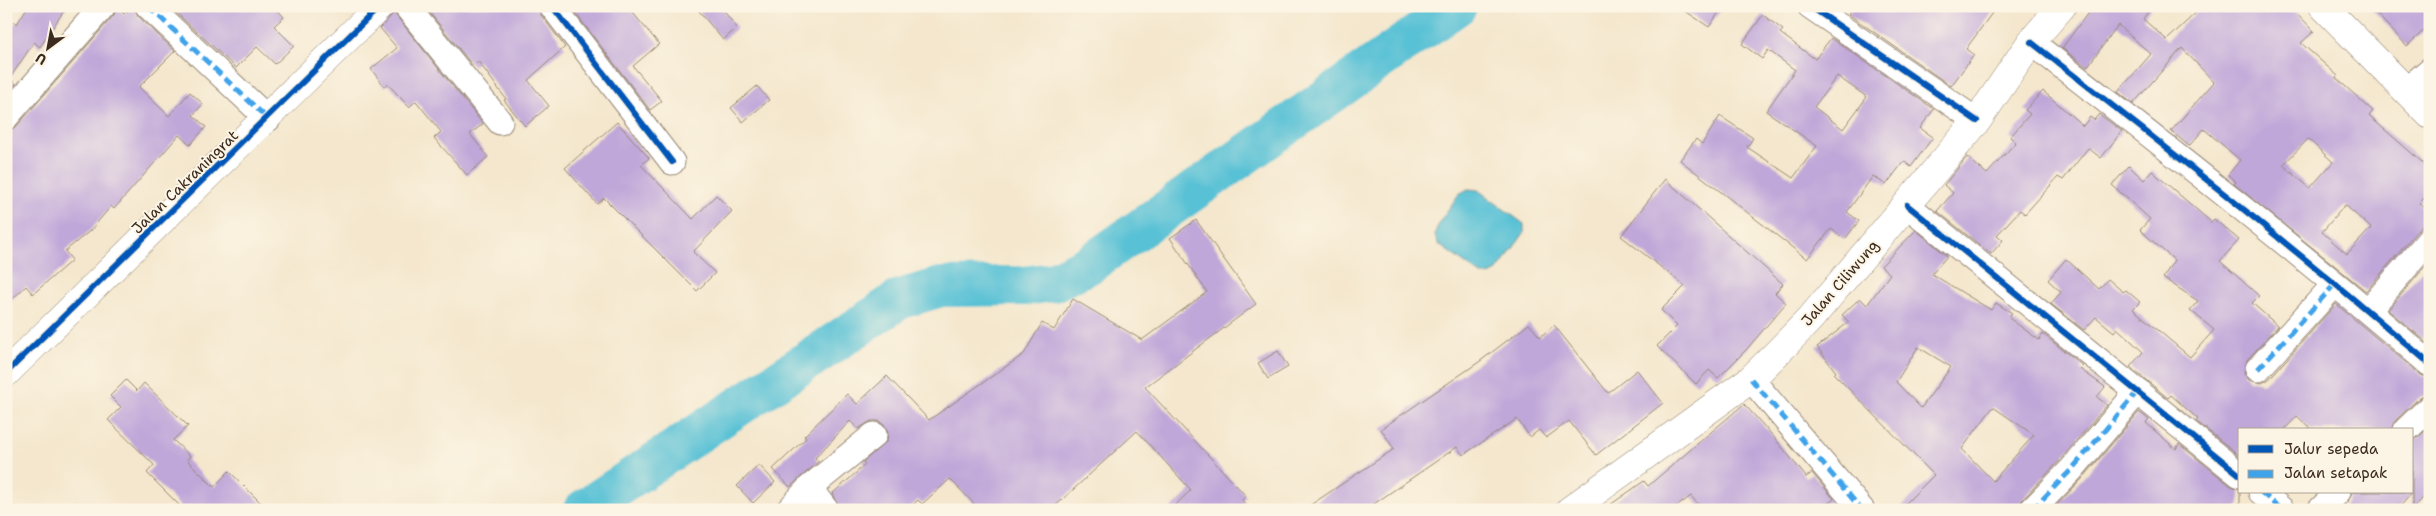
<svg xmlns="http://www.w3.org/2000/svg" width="2436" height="516" viewBox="0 0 2436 516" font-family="'Shantell Sans',sans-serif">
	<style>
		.water { fill: #59c1d5; stroke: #4a767a }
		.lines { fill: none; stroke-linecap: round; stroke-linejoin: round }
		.river { stroke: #59c1d5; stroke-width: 40 }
		.building { fill: #c0a7d9; fill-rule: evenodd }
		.street-casing { stroke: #988876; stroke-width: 27 }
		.secondary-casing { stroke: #988876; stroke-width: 29 }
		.primary-casing { stroke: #988876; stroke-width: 29 }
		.street { stroke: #fff; stroke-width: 25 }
		.secondary { stroke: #fff; stroke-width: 28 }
		.primary { stroke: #fff; stroke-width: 28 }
		.quiet { stroke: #3fa3ea; stroke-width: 5; stroke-dasharray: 10 5; stroke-linecap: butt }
		.cycleway-casing { stroke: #fcf5e5; stroke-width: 9 }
		.cycleway { stroke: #0057b8; stroke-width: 6 }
		.labels { text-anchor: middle; stroke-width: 4; stroke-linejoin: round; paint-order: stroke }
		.street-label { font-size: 15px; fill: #3b2a1e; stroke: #fcf5e5 }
	</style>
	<rect width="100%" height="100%" fill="#fcf5e5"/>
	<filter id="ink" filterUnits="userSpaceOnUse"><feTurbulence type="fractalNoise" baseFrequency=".02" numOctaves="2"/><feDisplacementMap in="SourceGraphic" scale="10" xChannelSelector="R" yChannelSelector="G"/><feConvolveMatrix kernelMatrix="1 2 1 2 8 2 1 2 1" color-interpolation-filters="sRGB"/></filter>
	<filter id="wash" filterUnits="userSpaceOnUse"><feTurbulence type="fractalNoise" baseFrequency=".0096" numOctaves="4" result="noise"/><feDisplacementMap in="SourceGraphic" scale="20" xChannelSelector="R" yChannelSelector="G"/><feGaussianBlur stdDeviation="1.12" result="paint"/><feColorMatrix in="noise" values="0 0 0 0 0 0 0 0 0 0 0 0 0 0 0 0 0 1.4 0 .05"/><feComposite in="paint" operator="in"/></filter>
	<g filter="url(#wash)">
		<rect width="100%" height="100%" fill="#f4e7cd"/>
		<path class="water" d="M1468 189 1478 190 1524 224V233L1497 271 1489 275H1481L1438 244 1435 235 1438 224 1459 194Z"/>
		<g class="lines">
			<path class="river" d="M583 510 900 299 941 287 1024 286 1053 282 1088 265 1457 6"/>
		</g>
		<g id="blocks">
			<path class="building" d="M28 6H67L40 47 34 42 10 78 16 84 6 95V17L17 24Z
				M132 6H134L138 16 175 51 139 87 169 116 190 92 203 104 193 115 206 127 190 145 179 135 114 209 111 206 91 230 65 251 72 260 33 294 26 286 6 305V131L17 126 114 15 117 7 124 14Z
				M169 6H274L284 17 274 26 294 46 275 64 257 47 236 68Z
				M538 6 541 15 565 47 528 80 549 106 525 126 504 100 506 99 478 61 473 66 425 7Z
				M570 6H627L659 44 633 66 662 101 650 110Z
				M695 6H720L737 28 723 40Z
				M1678 6H1723L1709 27Z
				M1854 6H1997L1966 49 1974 55 1951 86 1848 14Z
				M2093 6H2152L2143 19 2167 40 2203 6H2290L2314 31 2301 43 2338 76 2336 78 2373 111 2369 116 2430 169V192L2419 203 2430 212V216L2366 291 2234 184 2236 182 2228 175 2240 160 2204 129 2189 146 2171 131 2214 82 2182 48 2133 104 2118 92 2151 54 2118 25 2087 67 2062 48ZM2308 139 2333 162 2310 188 2283 165ZM2345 205 2371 228 2347 254 2322 232Z
				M2369 6H2430V25L2407 46Z
				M394 13 483 124 470 134 488 157 467 175 434 138 441 132 416 101 409 107 388 84 385 87 371 69 397 48 380 28Z
				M1763 15 1783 30 1780 33 1815 59 1831 38 1934 109 1920 128 1933 137 1911 167 1904 161 1886 185 1873 176 1847 212 1859 221 1845 239 1831 229 1807 259 1680 160 1696 139 1702 144 1720 116 1753 138 1747 147 1793 178 1817 146 1766 111 1795 70 1768 50 1762 59 1742 44ZM1837 76 1867 97 1843 129 1814 107Z
				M757 86 769 100 743 122 731 108Z
				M2043 91 2083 126 2090 117 2094 120 2099 114 2122 131 2101 158 2088 148 2063 180 2058 177 2025 214 2020 210 1997 235 2003 240 1991 254 1937 211 1953 193 1944 185 1967 157 1987 174 2016 142 2010 137 2030 114 2025 110Z
				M617 122 649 158 641 165 693 219 716 195 732 211 693 252 715 273 697 291 604 198 597 204 565 168Z
				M2129 166 2144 180 2152 171 2211 222 2214 219 2239 240 2220 261 2259 296 2252 303 2278 326 2247 360 2244 373 2249 380 2262 383 2269 379 2336 304 2421 375 2430 378V393L2420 397 2396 420 2392 430H2312L2297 416 2284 430H2240V456L2196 421 2198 419 2171 395 2168 398 2130 367 2143 352 2117 328 2114 332 2096 317 2084 330 2051 304 2061 292 2048 280 2066 259 2099 289 2108 279 2123 292 2126 290 2140 302 2133 309 2190 357 2214 330 2190 310 2198 301 2163 278 2174 260 2140 230 2150 219 2112 185Z
				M1665 179 1783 284 1775 293 1786 303 1747 349 1718 378 1709 370 1696 384 1657 346 1677 326 1661 310 1685 286 1621 236Z
				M1196 220 1256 304 1145 387 1246 496 1242 500 1250 510H1170L1191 490 1137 431 1051 510H980L950 479 922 504 918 500 908 510H840L832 494 865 465 863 462 887 441 888 433 885 426 879 421H871L858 429 850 421 815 458 819 461 790 487 773 469 806 438 804 436 847 394 857 404 887 376 929 420 1024 354 1042 323 1054 330 1073 299 1142 340 1207 292 1170 238Z
				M1916 230 1947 256 1932 274 1991 310 1996 303 2012 313 2009 318 2039 340 2043 334 2083 366 2080 369 2105 387 2097 397 2107 405 2061 459 2022 500 2018 510H1899L1934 475 1834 374 1836 372 1817 347 1849 322 1842 315 1860 298 1867 305 1890 274 1881 266ZM1918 347 1951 367 1921 408 1896 382ZM1993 407 2034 435 1993 481 1962 449Z
				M2430 261V345L2388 310Z
				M1529 324 1540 337 1554 325 1608 393 1637 370 1663 403 1596 455 1569 421 1546 438 1539 430 1530 437 1517 419 1463 455 1457 447 1365 510H1303L1394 449 1381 429 1479 362Z
				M1278 351 1288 367 1268 379 1258 363Z
				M126 380 137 391 144 383 188 426 173 440 190 456 187 460 214 487 229 471 268 510H184L147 473 154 465 108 420 121 407 110 396Z
				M1744 404 1773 436 1806 477 1812 473 1834 499 1819 510H1703L1691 496 1672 510H1603L1644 481 1648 486Z
				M2139 412 2149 420 2146 423 2176 449 2179 444 2231 486 2240 489V504L2236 510H2052L2083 478Z
				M2430 427V490L2412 510V493L2397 510H2341L2348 502 2352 492H2412V442Z
				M759 465 775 482 753 503 737 486Z"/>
		</g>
	</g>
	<g filter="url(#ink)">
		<use href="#blocks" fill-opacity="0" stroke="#988876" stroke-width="1"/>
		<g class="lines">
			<defs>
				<path id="street" d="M148 6 268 119
					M406 6 500 122
					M552 6 672 162
					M1810 6 1977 121
					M2031 42C2166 147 2300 252 2430 364
					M2407 90 2430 70
					M6 117 103 6
					M1907 205 2240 475
					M2368 311 2430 239
					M2258 369 2335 284
					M1751 379 1862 510
					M2406 430 2430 407
					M809 488 826 510
					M2261 492 2282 510
					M789 510 809 488 874 435
					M2032 510 2072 469 2138 391
					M2320 510 2338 492"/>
				<path id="secondary" d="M6 373 380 6
					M1570 510 1751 379 1777 353 1810 319 1977 121 2031 42 2062 6"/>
				<path id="primary" d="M2323 6 2430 115"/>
			</defs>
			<use href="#street" class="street-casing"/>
			<use href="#secondary" class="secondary-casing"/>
			<use href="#primary" class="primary-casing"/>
			<use href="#street" class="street"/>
			<use href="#secondary" class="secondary"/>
			<use href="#primary" class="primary"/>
			<path class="quiet" d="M148 6 268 119
				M2258 369 2335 284
				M1751 379 1862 510
				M2261 492 2282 510
				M2032 510 2072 469 2138 391"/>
			<defs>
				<path id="cycleway" d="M552 6 672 162
					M1810 6 1977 121
					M2031 42C2166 147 2300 252 2430 364
					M1907 205 2240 475
					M6 373 380 6"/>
			</defs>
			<use href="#cycleway" class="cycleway-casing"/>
			<use href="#cycleway" class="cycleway"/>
		</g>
	</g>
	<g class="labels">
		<g class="street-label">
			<text transform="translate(185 182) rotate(-44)" y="5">Jalan Cakraningrat</text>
			<text transform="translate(1840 283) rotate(-49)" y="5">Jalan Ciliwung</text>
		</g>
	</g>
	<rect width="2436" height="516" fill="none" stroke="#fcf5e5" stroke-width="25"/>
	<rect x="2238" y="428" width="175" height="65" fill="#fcf5e5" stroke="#afa495"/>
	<rect x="2248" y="445" width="25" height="8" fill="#0057b8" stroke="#afa495"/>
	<text x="2284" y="454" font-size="15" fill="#3b2a1e">Jalur sepeda</text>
	<rect x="2248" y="470" width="25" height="8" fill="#3fa3ea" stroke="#afa495"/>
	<text x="2284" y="478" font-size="15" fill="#3b2a1e">Jalan setapak</text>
	<g transform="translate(48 48) rotate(212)" stroke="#fcf5e5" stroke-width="4" paint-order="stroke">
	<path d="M0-4L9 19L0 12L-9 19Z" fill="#3b2a1e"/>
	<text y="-8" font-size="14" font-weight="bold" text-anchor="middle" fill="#3b2a1e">U</text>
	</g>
</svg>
